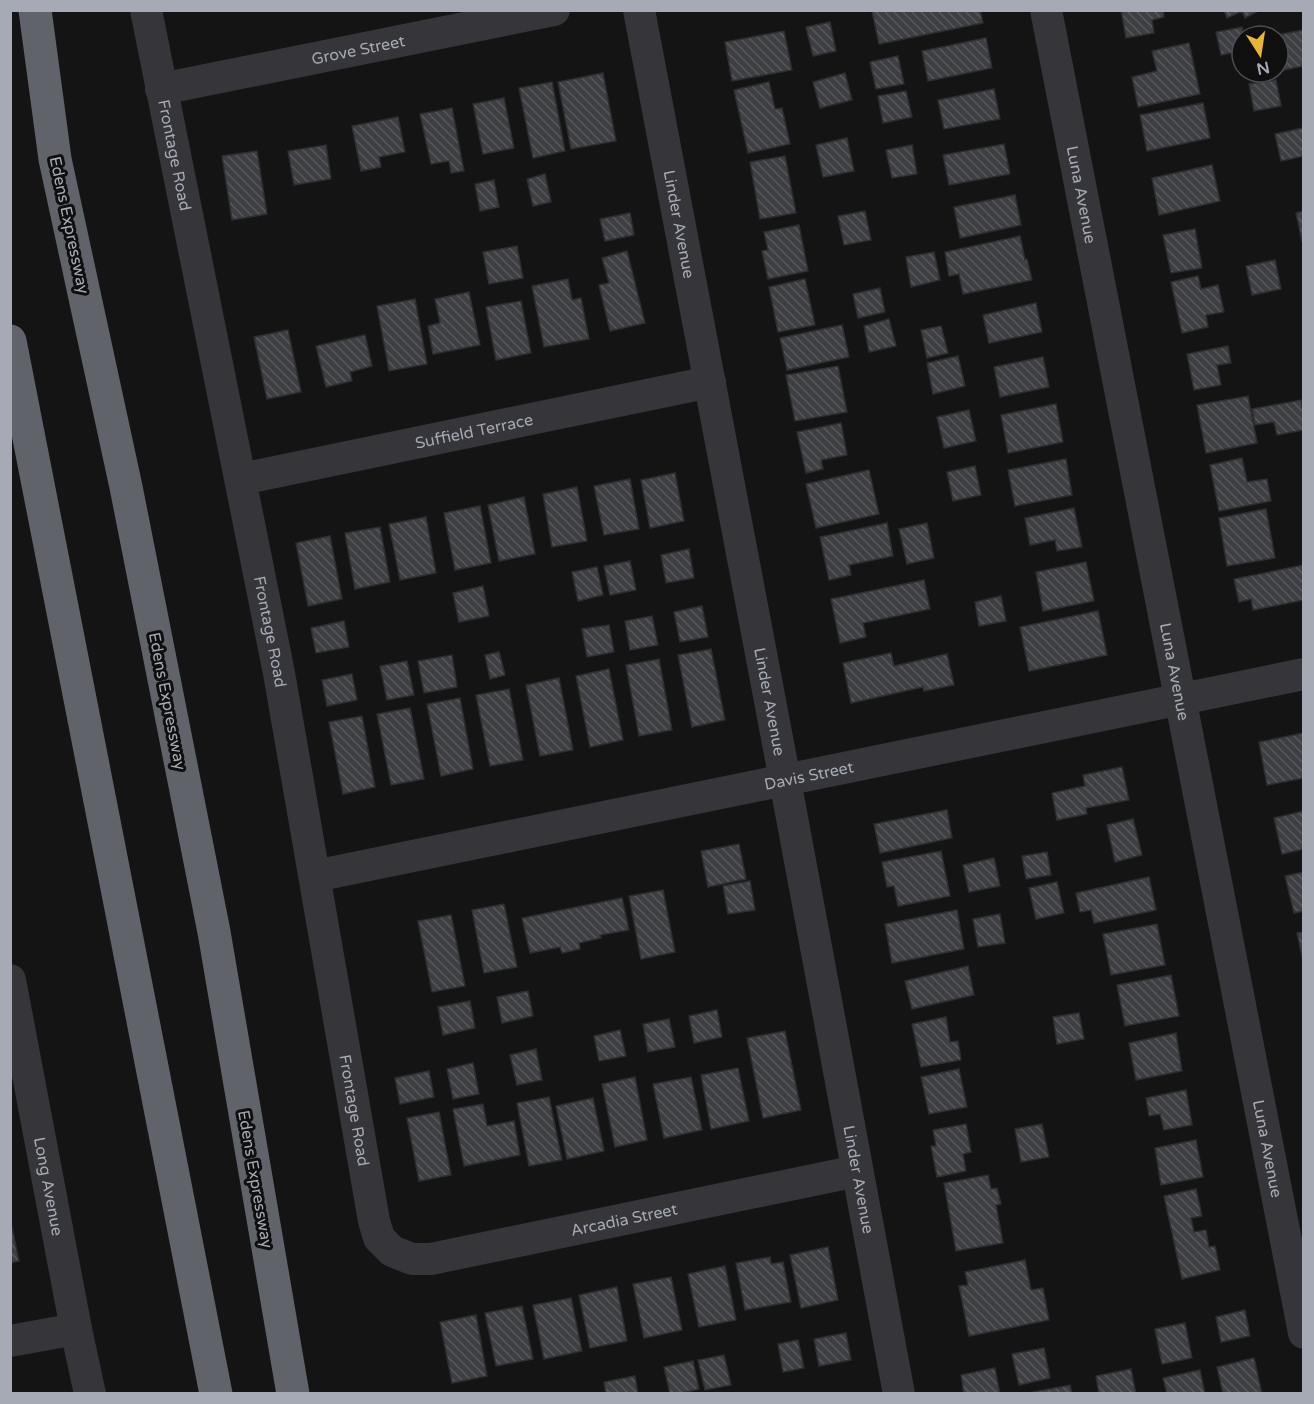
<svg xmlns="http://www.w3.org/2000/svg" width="1314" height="1404" viewBox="0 0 1314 1404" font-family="'Varela Round',sans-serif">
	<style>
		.building { fill: url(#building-back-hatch); stroke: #2e2e31; stroke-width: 1.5 }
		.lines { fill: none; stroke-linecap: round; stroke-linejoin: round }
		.minor { stroke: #35353a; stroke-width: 32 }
		.highway { stroke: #61636a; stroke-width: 33 }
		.labels { text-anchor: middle; stroke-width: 6; stroke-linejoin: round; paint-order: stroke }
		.street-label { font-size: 16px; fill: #a6aab4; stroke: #0f0f10 }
	</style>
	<defs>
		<pattern id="building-back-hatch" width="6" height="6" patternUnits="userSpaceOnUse" patternTransform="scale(1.5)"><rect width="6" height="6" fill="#3e3f42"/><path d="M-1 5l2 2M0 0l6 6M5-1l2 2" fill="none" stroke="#57585b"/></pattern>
	</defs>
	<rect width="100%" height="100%" fill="#141415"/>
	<path class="building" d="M877 10H980L983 23 879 44 872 11Z
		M1121 10H1163L1164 17 1152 20 1154 33 1126 38Z
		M1224 10H1260L1245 18 1242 11 1227 18Z
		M830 22 836 51 813 56 806 27Z
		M1242 27 1244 36H1242V51L1221 55 1216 32Z
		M1304 30V66L1278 71V36H1271Z
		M784 31 792 70 732 81 725 42Z
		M986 38 992 68 928 81 922 51Z
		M1189 43 1200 94 1138 107 1132 77 1157 71 1152 51Z
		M898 56 904 84 876 89 870 62Z
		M603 73 616 141 571 149 558 82Z
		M845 73 852 100 820 108 813 82Z
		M1276 80 1281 106 1254 111 1249 84Z
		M552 82 565 151 533 158 519 88Z
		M769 82 775 109 782 108 790 144 748 153 734 90Z
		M994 89 1000 119 944 129 938 100Z
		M906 91 912 117 883 123 878 96Z
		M504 98 514 148 483 154 473 104Z
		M1203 103 1210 138 1147 151 1140 115Z
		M452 108 464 171 451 173 449 161 431 164 420 114Z
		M398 117 405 152 379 157 381 167 361 171 352 126Z
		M1303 128 1304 156 1281 161 1275 134Z
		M847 138 854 171 823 177 816 145Z
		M1004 144 1010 174 949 185 943 155Z
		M326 145 331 179 294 185 288 151Z
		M912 145 917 174 892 178 886 150Z
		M257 151 267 214 232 220 222 156Z
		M785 156 796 213 760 219 750 162Z
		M1212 165 1220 201 1159 215 1152 178Z
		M545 174 551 202 533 206 527 179Z
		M494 180 499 207 480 211 475 184Z
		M1015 195 1021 225 960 238 954 207Z
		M865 211 871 240 844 245 838 216Z
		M1304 211V241H1302L1296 213Z
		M630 213 634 235 605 241 600 219Z
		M799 225 808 271 768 279 762 251 768 250 764 232Z
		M1195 229 1202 268 1171 273 1163 235Z
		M1020 236 1025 260 1027 259 1032 280 963 294 959 274 949 276 945 252Z
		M517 246 523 278 489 284 483 252Z
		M627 251 645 323 610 331 599 285 609 283 602 258Z
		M934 252 940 280 911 287 906 257Z
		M1275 260 1281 289 1252 295 1246 266Z
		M1198 276 1201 289 1218 285 1224 312 1206 315 1208 327 1182 333 1171 282Z
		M568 279 572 300 581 298 589 339 544 347 532 286Z
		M805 279 815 325 778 332 769 287Z
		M880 288 885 312 858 318 853 294Z
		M469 292 480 345 433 354 428 326 440 323 435 299Z
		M415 299 427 364 389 371 377 306Z
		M521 301 531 353 496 360 486 307Z
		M1036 303 1042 332 989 343 983 315Z
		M889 319 896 346 869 352 864 326Z
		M842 325 849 357 787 370 780 338Z
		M941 326 948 353 927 358 921 330Z
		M288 330 301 392 267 399 254 337Z
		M365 335 372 366 350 372 352 381 326 387 316 346Z
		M1228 346 1231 363 1217 365 1221 385 1194 390 1187 354Z
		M958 356 965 386 933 394 927 363Z
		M1043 357 1049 387 1000 397 994 367Z
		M838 366 847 412 795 421 786 375Z
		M1248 396 1257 443 1206 453 1197 405Z
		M1301 400 1304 417V430L1277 435 1274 422 1255 425 1252 409Z
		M1056 404 1063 442 1008 453 1001 415Z
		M969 410 976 441 944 448 937 417Z
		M841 423 847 455 821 460 823 469 806 473 797 432Z
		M1242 458 1247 482 1267 479 1271 501 1219 511 1210 465Z
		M1066 459 1072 495 1015 506 1008 470Z
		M975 466 981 495 953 501 947 472Z
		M869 470 879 514 816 528 806 484Z
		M675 473 684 521 650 528 641 480Z
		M630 479 639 529 604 535 594 486Z
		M577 487 587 541 552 547 543 494Z
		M524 497 535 554 499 561 488 505Z
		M480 506 491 563 455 570 444 513Z
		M1074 508 1082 547 1057 551 1055 540 1030 545 1025 518Z
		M1266 509 1275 558 1227 566 1219 518Z
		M426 517 436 573 400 580 389 524Z
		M887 523 893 556 849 565 851 575 829 580 820 537Z
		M927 523 934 558 907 564 899 529Z
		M380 527 390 582 355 589 345 533Z
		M330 536 342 599 308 606 296 543Z
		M689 549 694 578 666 583 661 555Z
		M630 561 636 590 610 595 604 566Z
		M1086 562 1094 601 1043 611 1036 572Z
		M1304 565V600L1253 610 1251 599 1239 602 1234 579Z
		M597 567 603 595 578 601 572 572Z
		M924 580 930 609 863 623 866 637 840 643 831 599Z
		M483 586 489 616 459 622 453 593Z
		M1001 596 1006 621 979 626 975 602Z
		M702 606 708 637 680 642 674 612Z
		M1098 611 1107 655 1029 671 1020 627Z
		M652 616 658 645 630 650 625 621Z
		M344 621 349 647 316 653 311 628Z
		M609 625 614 652 587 657 582 629Z
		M711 649 725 720 692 727 678 655Z
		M499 652 505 675 490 679 485 655Z
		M891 653 894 666 947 654 954 685 924 691 923 687 851 703 843 663Z
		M452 655 457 687 424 693 418 661Z
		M659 659 672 730 639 736 626 665Z
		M407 661 414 695 387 700 380 666Z
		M609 669 623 740 590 747 576 676Z
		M352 674 357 700 327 706 322 680Z
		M559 678 573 750 540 756 526 685Z
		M509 689 523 760 490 766 476 695Z
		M460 698 473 769 441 776 427 704Z
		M410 708 424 779 391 785 377 714Z
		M362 716 375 787 343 794 329 722Z
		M1304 733V778L1267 785 1259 742Z
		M1122 767 1129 800 1086 808 1087 814 1057 820 1052 793 1085 786 1083 775Z
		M947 810 952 838 880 853 874 824Z
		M1304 811V849L1282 854 1274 818Z
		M1133 819 1142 855 1115 862 1107 825Z
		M739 844 746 879 708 887 701 851Z
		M941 851 950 896 898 906 894 886 887 887 882 862Z
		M1047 852 1051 875 1026 879 1022 856Z
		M994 858 1000 886 969 892 963 865Z
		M1304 872V911L1294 913 1285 876Z
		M1149 877 1156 910 1094 923 1091 910 1080 912 1076 893Z
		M750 881 755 910 728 914 723 886Z
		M1057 882 1064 913 1036 919 1029 888Z
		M663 890 675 952 641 959 629 896Z
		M622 898 629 930 600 935 601 938 579 943 580 949 562 953 560 947 530 953 522 918Z
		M504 904 517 967 484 973 472 910Z
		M957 910 964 949 892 963 885 924Z
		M1000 914 1005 943 978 947 973 919Z
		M451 915 465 986 432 992 418 921Z
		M1157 924 1165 965 1111 975 1103 934Z
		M1304 932V965L1297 933Z
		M968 966 974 995 912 1009 905 981Z
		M1171 975 1179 1016 1125 1026 1117 985Z
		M528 991 533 1016 502 1023 497 997Z
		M470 1001 475 1028 443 1035 438 1007Z
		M717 1010 722 1037 694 1043 689 1016Z
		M1079 1013 1084 1039 1057 1044 1053 1017Z
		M946 1017 950 1042 958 1041 961 1060 921 1067 912 1024Z
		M669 1019 675 1047 648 1052 643 1024Z
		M620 1030 626 1056 599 1061 594 1036Z
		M785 1031 801 1110 763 1118 747 1038Z
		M1176 1033 1182 1071 1136 1080 1129 1043Z
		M536 1049 542 1080 517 1085 510 1055Z
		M473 1063 479 1094 453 1099 447 1069Z
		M738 1068 749 1121 711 1129 701 1075Z
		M959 1069 967 1107 929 1114 921 1077Z
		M429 1071 434 1097 400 1104 395 1078Z
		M635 1077 647 1140 615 1147 602 1084Z
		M691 1077 702 1130 664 1138 653 1084Z
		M1186 1090 1192 1125 1164 1130 1160 1114 1149 1116 1146 1098Z
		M549 1097 562 1160 529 1166 517 1103Z
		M593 1098 604 1151 567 1159 556 1106Z
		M483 1104 487 1126 514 1121 520 1155 464 1166 453 1109Z
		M439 1112 451 1175 419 1181 407 1118Z
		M966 1124 971 1152 963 1154 966 1171 937 1177 931 1146H936L933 1130Z
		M1042 1124 1049 1157 1021 1162 1015 1129Z
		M1196 1140 1203 1177 1161 1185 1155 1148Z
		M988 1175 991 1189 997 1188 1001 1204 996 1205 1003 1243 956 1251 944 1183Z
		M1196 1189 1202 1216 1191 1218 1194 1232 1206 1230 1209 1247 1215 1246 1220 1270 1182 1279 1164 1196Z
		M10 1218 19 1261 10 1263Z
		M828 1247 838 1300 801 1308 790 1255Z
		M770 1257 771 1264 783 1262 791 1302 745 1310 736 1263Z
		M1025 1260 1031 1290 1043 1288 1049 1320 969 1336 959 1286 968 1285 965 1272Z
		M725 1266 736 1320 699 1327 688 1274Z
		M671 1277 682 1330 644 1338 633 1284Z
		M617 1287 627 1341 590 1348 579 1295Z
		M571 1298 582 1351 544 1359 533 1305Z
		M522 1306 533 1359 496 1366 485 1313Z
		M1245 1310 1250 1336 1221 1342 1216 1317Z
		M476 1315 487 1376 452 1383 440 1322Z
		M1185 1323 1192 1358 1162 1364 1155 1329Z
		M846 1333 851 1360 819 1366 814 1339Z
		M798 1340 804 1368 783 1372 778 1344Z
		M1044 1348 1050 1378 1019 1385 1012 1354Z
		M724 1355 731 1385 705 1390 698 1360Z
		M1254 1358 1262 1394H1223L1217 1367Z
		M693 1361 699 1389 678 1394H670L664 1367Z
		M995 1368 1000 1394H964L961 1375Z
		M1131 1369 1136 1394H1099L1096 1376Z
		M1200 1370 1205 1394H1167L1163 1378Z
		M635 1376 638 1394H606L604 1382Z
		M1070 1385 1072 1394H1033V1392Z"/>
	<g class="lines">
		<g class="minor">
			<path id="s1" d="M146 10 279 673 374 1221 379 1238 392 1251 412 1259H431L857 1171"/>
			<path id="s2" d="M639 10 785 780 899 1394"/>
			<path id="s3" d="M1046 10 1304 1333"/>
			<path id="s4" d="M161 89 554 10"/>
			<path id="s5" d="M241 479 710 382"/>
			<path id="s6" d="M315 876 1304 674"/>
			<path id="s7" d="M10 980 76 1329 90 1394"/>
			<path d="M10 1341 76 1329"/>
		</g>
		<path class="highway" d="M35 10 55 159 126 487 214 932 293 1394
			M10 341 216 1394"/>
	</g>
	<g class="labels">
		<g class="street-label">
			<text dy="6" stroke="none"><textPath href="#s4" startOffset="201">Grove Street</textPath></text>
			<text dy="6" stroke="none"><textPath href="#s1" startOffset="148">Frontage Road</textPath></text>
			<text dy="6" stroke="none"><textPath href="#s3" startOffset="188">Luna Avenue</textPath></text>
			<text dy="6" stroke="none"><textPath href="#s2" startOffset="218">Linder Avenue</textPath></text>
			<text transform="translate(70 225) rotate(78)" y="6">Edens Expressway</text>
			<text dy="6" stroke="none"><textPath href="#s5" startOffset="238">Suffield Terrace</textPath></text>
			<text dy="6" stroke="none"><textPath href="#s1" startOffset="634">Frontage Road</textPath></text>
			<text dy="6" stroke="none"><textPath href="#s3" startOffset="674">Luna Avenue</textPath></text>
			<text transform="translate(168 701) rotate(79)" y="6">Edens Expressway</text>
			<text dy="6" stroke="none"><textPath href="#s2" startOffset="704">Linder Avenue</textPath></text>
			<text dy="6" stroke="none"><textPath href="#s6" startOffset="504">Davis Street</textPath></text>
			<text dy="6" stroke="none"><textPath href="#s1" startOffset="1120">Frontage Road</textPath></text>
			<text dy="6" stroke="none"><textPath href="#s3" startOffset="1160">Luna Avenue</textPath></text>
			<text transform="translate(256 1179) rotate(80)" y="6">Edens Expressway</text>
			<text dy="6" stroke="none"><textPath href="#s2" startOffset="1190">Linder Avenue</textPath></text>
			<text dy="6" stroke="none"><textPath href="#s7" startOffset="210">Long Avenue</textPath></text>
			<text dy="6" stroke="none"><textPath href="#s1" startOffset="1506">Arcadia Street</textPath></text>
		</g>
	</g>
	<rect width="1314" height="1404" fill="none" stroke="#a6aab4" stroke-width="24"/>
	<g transform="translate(1260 54) rotate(168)"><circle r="28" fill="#0f0f10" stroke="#4b4d52" stroke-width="1.5"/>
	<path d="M0-4.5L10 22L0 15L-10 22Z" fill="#e5b53c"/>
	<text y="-9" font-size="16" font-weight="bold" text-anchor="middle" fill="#a6aab4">N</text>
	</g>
</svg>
